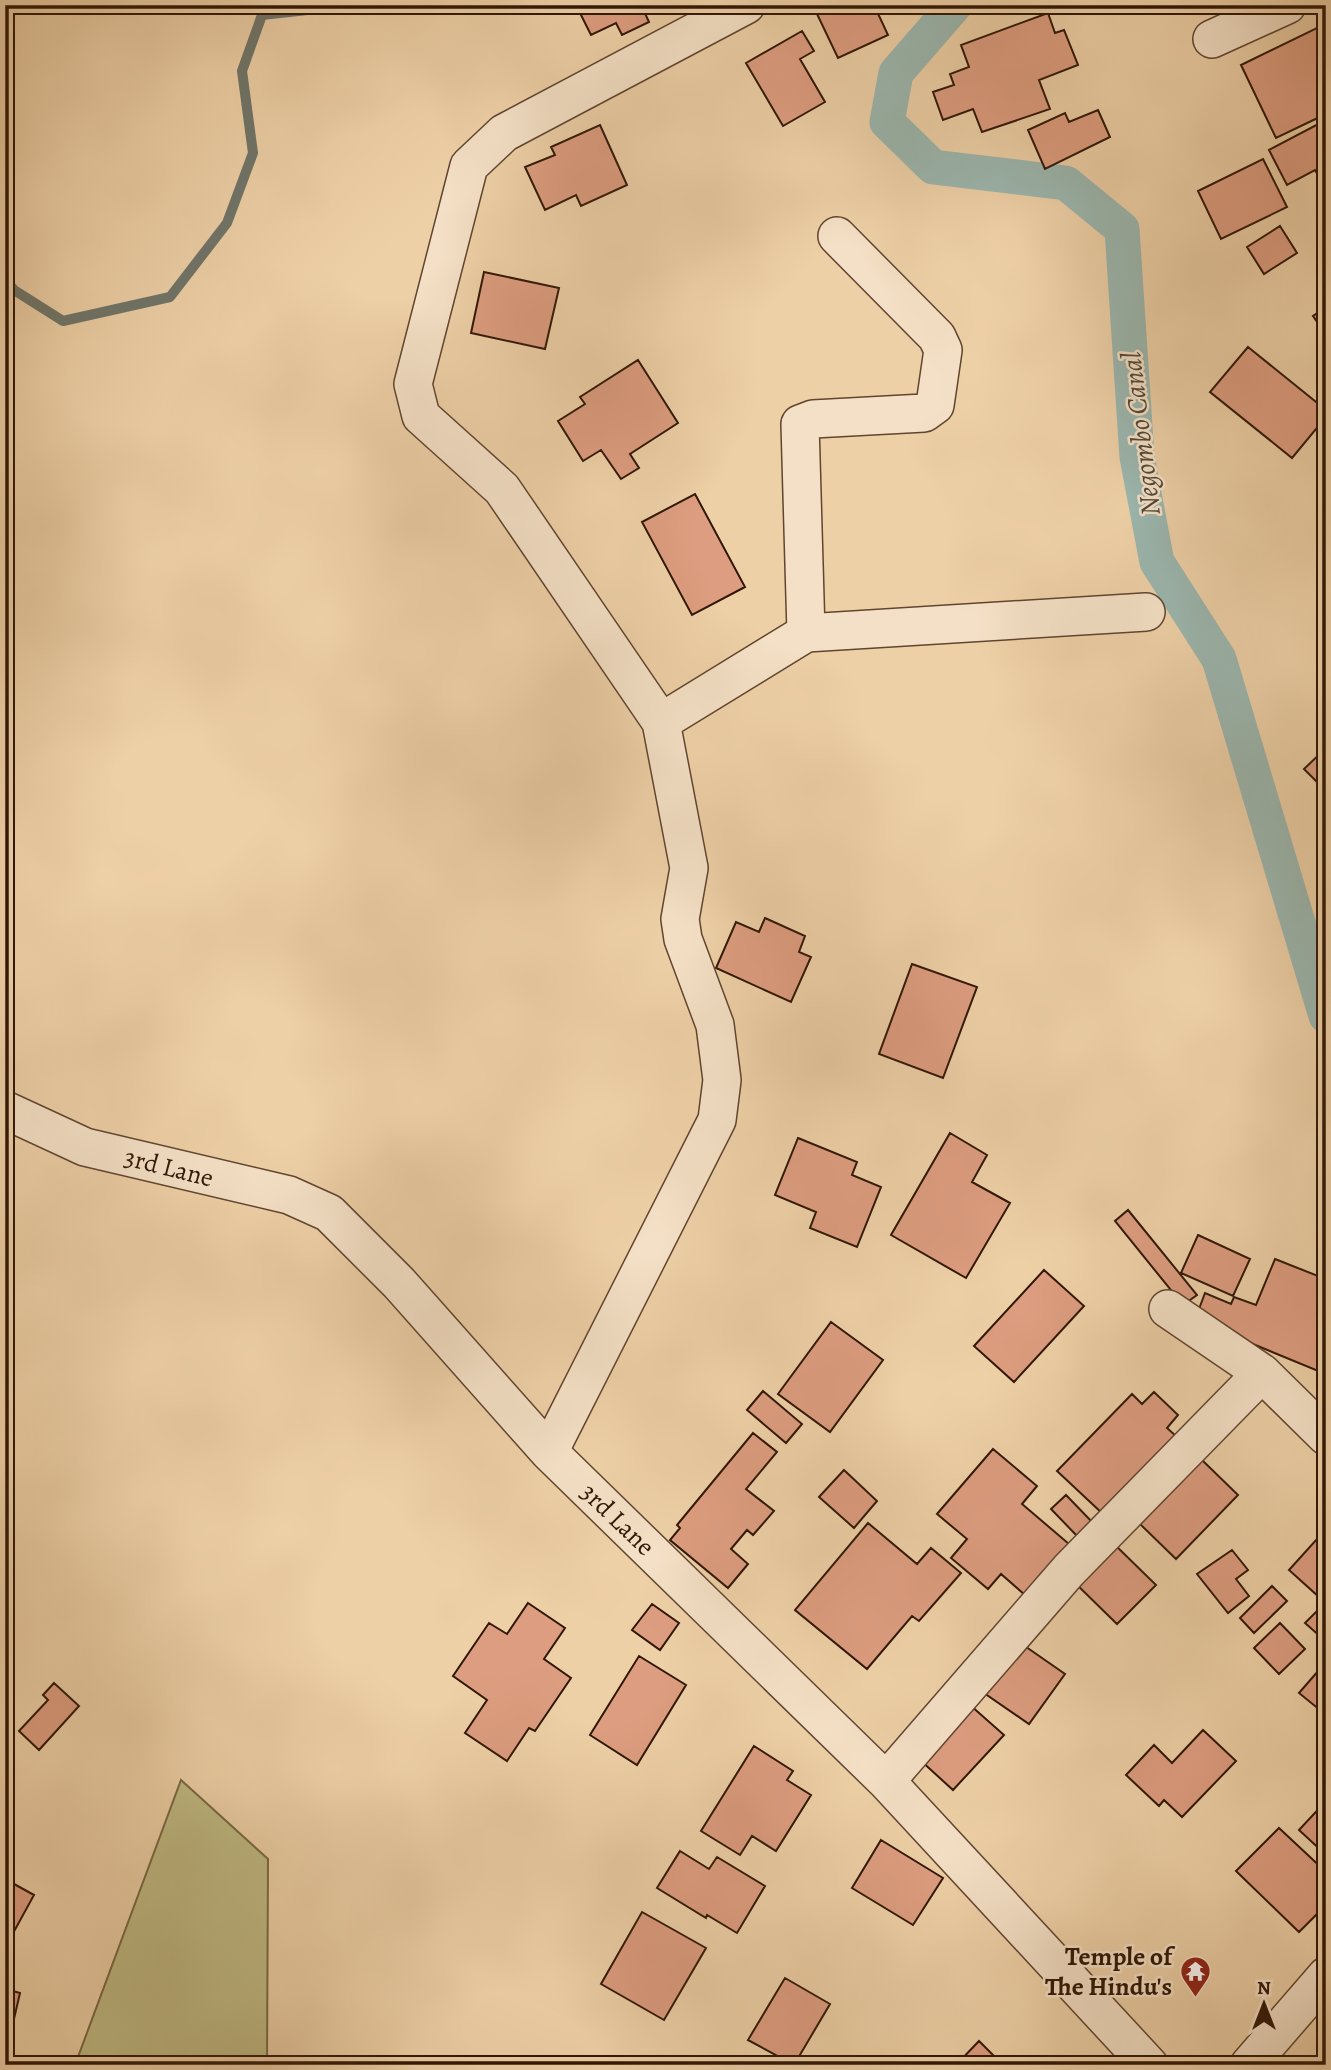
<svg xmlns="http://www.w3.org/2000/svg" width="1331" height="2070" viewBox="0 0 1331 2070" font-family="Alegreya,serif">
	<style>
		.green { fill: #bfb983; stroke: #786845; stroke-width: 2 }
		.lines { fill: none; stroke-linecap: round; stroke-linejoin: round }
		.stream { stroke: #70766b; stroke-width: 10 }
		.canal { stroke: #9bb6ae; stroke-width: 35 }
		.building { fill: #dd9d80; stroke: #301707; stroke-width: 2 }
		.minor-casing { stroke: #60452f; stroke-width: 40 }
		.minor { stroke: #f4e0c6; stroke-width: 37 }
		.labels { text-anchor: middle; stroke-width: 5; stroke-linejoin: round; paint-order: stroke }
		.street-label { font-size: 26px; fill: #301707; stroke: #f4e0c6 }
		.poi-label { font-size: 26px; font-weight: bold; fill: #301707; stroke: #f4e0c6; text-anchor: end }
		.water-label { font-size: 28px; font-style: italic; fill: #504739; stroke: #f4e0c6 }
	</style>
	<rect width="100%" height="100%" fill="#eed0a7"/>
	<filter id="stains"><feTurbulence type="fractalNoise" baseFrequency=".00286" numOctaves="4"/><feColorMatrix values="0 0 0 0 .2 0 0 0 0 .09 0 0 0 0 .02 0 0 0 .5 -.17"/></filter>
	<radialGradient id="worn" r=".72"><stop offset=".6" stop-color="#630" stop-opacity="0"/><stop offset="1" stop-color="#630" stop-opacity=".3"/></radialGradient>
	<path class="green" d="M181 1780 268 1859 267 2065H75Z"/>
	<g class="lines">
		<path class="stream" d="M5 279 14 290 63 321 170 297 227 223 253 153 242 71 262 15 353 5"/>
		<path class="canal" d="M955 5 896 73 887 122 933 167 1066 183 1122 229 1137 457 1157 562 1219 659 1326 1016"/>
	</g>
	<path class="building" d="M576 5H651L643 9 649 22 622 35 616 23 591 35Z
		M836 5H874L888 35 838 58 817 14Z
		M1070 5H1086L1073 11Z
		M1048 13 1055 33 1064 30 1078 65 1039 80 1050 109 982 132 973 109 943 120 933 92 954 85 950 74 969 67 961 45Z
		M1321 26 1326 36V114L1276 138 1241 65Z
		M802 31 814 51 800 59 825 102 783 126 746 63Z
		M1098 110 1110 137 1045 169 1028 130 1065 113 1069 122Z
		M1326 120V189L1315 170 1287 185 1269 150Z
		M600 125 627 185 581 206 576 195 545 210 525 167 555 155 551 147Z
		M1263 159 1287 207 1221 239 1198 191Z
		M1280 226 1297 253 1264 274 1247 247Z
		M484 272 559 288 545 349 471 333Z
		M1326 307V335L1313 316Z
		M1248 347 1326 410V417L1292 458 1210 392Z
		M638 360 678 423 630 454 639 468 621 479 601 450 583 461 558 421 585 404 580 397Z
		M695 494 745 587 692 615 642 522Z
		M1326 748V791L1304 769Z
		M1326 844V859L1318 852Z
		M765 918 805 936 799 952 811 957 791 1002 716 968 736 922 759 932Z
		M912 964 977 987 943 1078 879 1054Z
		M950 1133 987 1155 972 1182 1010 1203 966 1278 891 1235Z
		M798 1138 857 1162 852 1175 881 1187 857 1247 810 1228 816 1212 775 1195Z
		M1128 1210 1197 1295 1183 1305 1115 1221Z
		M1198 1235 1250 1259 1233 1296 1181 1273Z
		M1275 1259 1323 1278 1326 1273V1366L1323 1373 1219 1330 1196 1317 1205 1293 1231 1304 1234 1297 1256 1305Z
		M1044 1270 1084 1306 1014 1382 974 1346Z
		M831 1322 883 1360 830 1432 778 1394Z
		M763 1391 802 1424 786 1443 747 1410Z
		M1154 1392 1178 1415 1167 1428 1177 1437 1103 1514 1057 1471 1132 1394 1142 1404Z
		M753 1433 777 1452 746 1489 774 1511 753 1535 747 1530 731 1549 748 1564 728 1588 670 1540 680 1528 677 1525Z
		M993 1449 1037 1486 1022 1504 1069 1544 1025 1595 1001 1574 988 1589 951 1558 967 1539 937 1514Z
		M1202 1460 1238 1495 1176 1559 1140 1524Z
		M844 1470 877 1501 854 1528 819 1497Z
		M1066 1495 1094 1524 1079 1538 1051 1509Z
		M868 1523 917 1564 931 1548 961 1573 919 1621 912 1616 867 1669 795 1610Z
		M1326 1529V1589L1319 1597 1289 1570Z
		M1111 1541 1156 1585 1117 1624 1072 1580Z
		M1232 1550 1248 1570 1236 1579 1249 1596 1228 1613 1197 1574Z
		M1272 1586 1287 1601 1254 1633 1240 1618Z
		M528 1603 565 1628 544 1659 571 1678 535 1731 529 1728 507 1761 465 1733 487 1700 453 1676 489 1623 507 1634Z
		M652 1604 679 1623 660 1650 632 1630Z
		M1319 1609 1326 1615V1636L1323 1639 1305 1623Z
		M1280 1623 1305 1649 1279 1674 1254 1648Z
		M1019 1642 1065 1674 1029 1724 984 1693Z
		M639 1656 686 1685 637 1765 590 1735Z
		M1326 1662V1715L1299 1693Z
		M54 1683 79 1706 39 1750 19 1731 48 1700 43 1695Z
		M970 1705 1004 1735 953 1790 920 1760Z
		M1203 1730 1236 1761 1182 1817 1164 1800 1159 1806 1126 1775 1154 1745 1172 1763Z
		M754 1746 793 1771 787 1780 811 1795 776 1851 752 1836 740 1855 701 1831Z
		M1326 1801V1855L1299 1830Z
		M1279 1828 1326 1872V1905L1299 1932 1236 1871Z
		M881 1840 943 1878 913 1925 852 1888Z
		M680 1851 709 1869 717 1857 765 1886 737 1933 707 1915 706 1918 657 1888Z
		M5 1879 34 1895 11 1937 5 1934Z
		M642 1912 706 1948 664 2020 601 1984Z
		M785 1978 830 2004 794 2065 748 2040Z
		M5 1989 20 1993 7 2049 5 2048Z
		M979 2041 1003 2065H956Z"/>
	<g class="lines">
		<defs>
			<path id="minor" d="M1212 39 1287 5
				M806 633 800 424 813 419 924 413 935 405 943 350 937 337 837 236
				M661 722 806 633 1146 612
				M5 1110 85 1147 289 1195 329 1213 399 1283 549 1452 886 1781 1149 2065
				M1168 1309 1262 1373 1326 1436
				M549 1452 717 1120 722 1080 715 1025 683 939 680 919 689 868 661 722 502 489 421 416 413 384 469 166 504 133 746 5
				M886 1781 1069 1570 1262 1373
				M1249 2065 1326 1976"/>
		</defs>
		<use href="#minor" class="minor-casing"/>
		<use href="#minor" class="minor"/>
	</g>
	<defs>
		<symbol id="temple-pin" viewBox="-11 -11 22 30"><path d="M0 17L-7.5 6A9.5 9.5 0 1 1 7.5 6Z" fill="#8f2418" stroke="#f4e0c6"/><path d="M0-6L5-2H3V0L6.5 2.5H4V6H1.5V3h-3V6H-4V2.5H-6.5L-3 0V-2H-5Z" fill="#fff"/></symbol>
	</defs>
	<g fill-rule="evenodd">
		<use href="#temple-pin" x="1178" y="1954" width="35" height="47"/>
	</g>
	<g class="labels">
		<g class="street-label">
			<text transform="translate(169 1167) rotate(14)" y="9">3rd Lane</text>
			<text transform="translate(618 1519) rotate(44)" y="9">3rd Lane</text>
		</g>
		<g class="poi-label">
			<text x="1172" y="1965">Temple of<tspan x="1172" dy="30">The Hindu's</tspan></text>
		</g>
		<g class="water-label">
			<text transform="translate(1140 434) rotate(-97)" y="10">Negombo Canal</text>
		</g>
	</g>
	<rect width="1331" height="2070" fill="none" stroke="#eed0a7" stroke-width="28"/>
	<rect x="7" y="7" width="1317" height="2056" fill="none" stroke="#301707" stroke-width="3.5"/>
	<rect x="14" y="14" width="1303" height="2042" fill="none" stroke="#301707" stroke-width="2"/>
	<g transform="translate(1264 2004)" stroke="#f4e0c6" stroke-width="5" paint-order="stroke">
	<path d="M0-5L12 26L0 18L-12 26Z" fill="#301707"/>
	<text y="-10" font-size="19" font-weight="bold" text-anchor="middle" fill="#301707">N</text>
	</g>
	<rect width="100%" height="100%" filter="url(#stains)"/>
	<rect width="100%" height="100%" fill="url(#worn)"/>
</svg>
